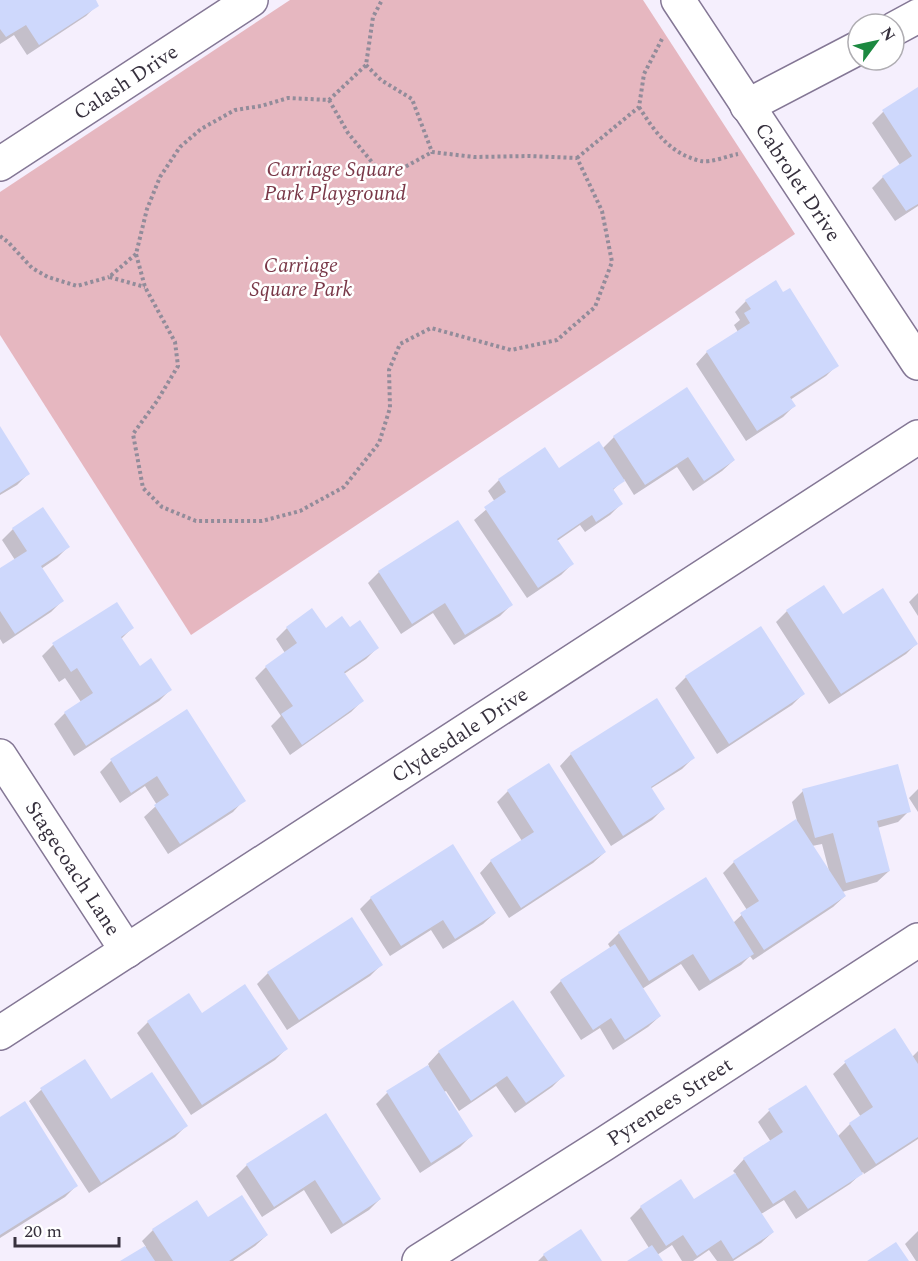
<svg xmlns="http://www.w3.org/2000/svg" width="918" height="1261" viewBox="0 0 918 1261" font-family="Spectral,serif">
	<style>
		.green { fill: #e6b7c0 }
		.shadow { fill: #0003; fill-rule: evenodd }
		.building { fill: #ced8fc }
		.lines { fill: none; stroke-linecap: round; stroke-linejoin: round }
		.minor-casing { stroke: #847795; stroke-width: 36 }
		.path { stroke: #928c9a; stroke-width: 4; stroke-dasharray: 3 3; stroke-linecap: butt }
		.minor { stroke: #fff; stroke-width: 33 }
		.labels { text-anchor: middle; stroke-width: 5; stroke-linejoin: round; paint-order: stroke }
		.street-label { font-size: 21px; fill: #37313e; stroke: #fff }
		.park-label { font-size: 21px; font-style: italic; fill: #793848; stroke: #fff }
	</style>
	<rect width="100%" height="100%" fill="#f5effd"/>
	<path class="green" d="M290 0H643L795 234 191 635 0 335V192Z"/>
	<path class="shadow" d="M0 0H94L97 5 86 16 27 55 14 35 0 44Z
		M918 88V206L895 221 872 188 883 177 900 165 872 123 883 112Z
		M746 301 837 365 826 376 790 400 794 406 783 417 746 441 696 364 707 352 738 332 734 325 740 320 735 312Z
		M0 429 28 474 17 485 0 495Z
		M614 437 734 460 722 471 693 491 677 467 634 495 624 479 612 491 621 504 610 515 585 532 580 525 557 541 572 564 561 575 527 598 474 520 495 502 488 491 499 480 545 449 559 470 602 449Z
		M43 509 68 547 57 558 41 569 62 601 51 612 3 644 0 639V570L15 560 2 540 13 529Z
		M379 572 511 605 500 616 454 645 433 613 401 634 368 583Z
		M918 593V616L909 602Z
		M787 611 842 616 917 643 906 654 829 704 776 622Z
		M132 628 121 639 139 668 170 690 159 701 74 756 54 724 65 713 81 702 65 678 59 682 42 656 53 645Z
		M287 628 350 629 377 648 366 659 344 674 362 701 351 712 290 755 271 726 281 716 255 678 266 667 285 653 276 639Z
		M686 677 803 694 792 705 717 754 675 688Z
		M186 711 244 800 233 812 168 854 144 817 157 805 145 786 120 803 100 772 111 761Z
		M571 754 693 758 682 769 650 789 663 809 652 820 611 846 560 766Z
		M918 789V812L909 798Z
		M508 791 605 852 593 863 509 918 480 873 491 861 522 841 497 802Z
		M803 791 909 811 898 822 877 828 889 871 877 882 842 892 845 896 833 907 753 960 750 956 741 965 699 991 681 964 642 989 660 1016 648 1027 613 1050 600 1028 581 1040 550 992 561 981 611 949 608 944 619 933 733 923 747 910 723 873 734 862 797 821 792 802ZM822 844 829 871 812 846Z
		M452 846 495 913 483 924 443 949 431 930 390 956 360 909 371 898Z
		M381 965 370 976 287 1030 257 984 268 973Z
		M513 1002 563 1076 552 1087 515 1113 496 1086 459 1111 446 1091 444 1092 471 1136 460 1147 420 1173 376 1104 387 1093 429 1066 428 1064 439 1052Z
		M202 1015 286 1049 275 1060 191 1115 137 1033 148 1022Z
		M894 1030 912 1057 918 1051V1139L864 1174 863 1172 850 1184 796 1219 784 1200 761 1214 773 1232 761 1243 733 1261H717L709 1250 693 1261H682L672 1245 657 1255 661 1261H630L649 1248 630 1218 641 1207 694 1201 736 1174 733 1171 744 1159 771 1142 758 1122 769 1111 806 1087 838 1136 850 1124 861 1117 833 1074 845 1063Z
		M84 1061 110 1101 186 1126 175 1137 89 1193 29 1101 41 1090Z
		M326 1115 380 1199 369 1210 331 1234 304 1190 262 1217 236 1176 247 1165Z
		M0 1119 76 1186 65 1197 0 1238Z
		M208 1220 267 1235 255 1246 233 1261H123L146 1247 142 1241 153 1230Z
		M918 1231V1261H916L905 1244Z
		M544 1255 600 1261H538Z"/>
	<path class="building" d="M0 0H96L99 6 39 45 26 25 6 37 0 29Z
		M918 87V204L906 211 882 176 912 156 882 110Z
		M776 280 783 292 790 288 839 366 790 397 796 406 757 431 706 351 750 323 744 313 751 309 745 300Z
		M687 387 735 460 704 481 688 457 645 485 613 436Z
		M0 426 30 474 0 493Z
		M599 441 625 481 613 489 623 504 596 522 592 515 557 539 574 564 538 588 484 507 506 492 498 479 545 447 559 468Z
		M43 507 70 547 41 566 64 601 15 634 0 611V568L27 551 12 528Z
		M458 520 513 605 465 635 445 603 412 624 378 571Z
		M824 585 843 614 883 588 918 644 841 694 786 610Z
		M117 602 134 628 121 637 140 666 151 658 172 690 86 746 64 712 93 693 77 668 71 672 52 643Z
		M312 608 326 628 342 616 350 627 360 620 379 648 344 672 364 701 302 745 281 714 293 706 265 666 297 643 286 627Z
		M761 626 805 694 729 744 685 676Z
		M657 698 695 758 651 787 665 809 623 836 570 753Z
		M187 709 246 801 180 844 154 805 169 795 157 776 131 793 110 759Z
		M549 763 606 852 521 908 490 860 534 832 507 790Z
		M898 764 911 812 877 821 890 871 846 883 833 833 815 838 802 789Z
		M796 819 846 896 764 950 740 913 759 901 733 861Z
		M453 844 496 913 455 939 443 920 401 946 370 897Z
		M706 877 754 954 710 981 693 954 649 981 618 932Z
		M352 917 383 965 299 1020 267 972Z
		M615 944 661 1016 625 1040 611 1018 593 1030 560 980Z
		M245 984 288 1049 202 1105 147 1021 189 993 202 1013Z
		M513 1000 565 1076 526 1103 507 1076 471 1101 438 1051Z
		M895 1028 918 1064V1137L876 1164 849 1123 873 1107 844 1061Z
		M85 1059 111 1099 152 1072 188 1126 101 1183 40 1088Z
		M428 1065 473 1136 431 1163 386 1091Z
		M806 1085 863 1174 808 1209 795 1190 773 1204 743 1158 783 1132 768 1109Z
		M25 1101 78 1186 0 1235V1117Z
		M326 1113 381 1199 343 1224 315 1180 274 1207 246 1164Z
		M735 1173 774 1232 733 1259 721 1240 697 1256 683 1235 666 1246 640 1206 681 1179 694 1199Z
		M242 1195 268 1235 229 1261H173L152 1229 197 1200 208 1217Z
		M581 1229 602 1261H548L543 1254Z
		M896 1242 909 1261H867Z
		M652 1245 663 1261H627Z
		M145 1246 155 1261H120Z"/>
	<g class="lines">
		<defs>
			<g id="minor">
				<path id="s1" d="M678 0 918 363"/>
				<path d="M894 29 918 16"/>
				<path d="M747 106 858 48"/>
				<path id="s2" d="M0 164 251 0"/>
				<path id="s3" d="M0 756 127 951"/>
				<path id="s4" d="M0 1033 918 437"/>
				<path id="s5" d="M419 1261 604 1144 918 940"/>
			</g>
		</defs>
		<use href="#minor" class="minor-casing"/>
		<path class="path" d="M366 65 381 80 412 99 432 152 474 157 530 156 577 158 602 211 612 262 595 307 557 340 511 350 431 328 400 344 389 370 390 408 379 443 344 487 300 511 262 521H196L162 507 143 488 133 434 157 401 178 366 175 342 145 287 136 254 147 209 160 177 180 147 201 129 235 110 261 106 288 98 329 100 366 65 373 17 382 0
			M329 100 348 133 376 167 396 172 432 152
			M639 107C655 132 670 154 701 161 711 163 727 156 738 154
			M577 158 639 107 644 74 663 37
			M0 236 8 242 32 268 48 277 77 286 109 277
			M136 254 109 277 145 287"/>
		<use href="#minor" class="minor"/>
	</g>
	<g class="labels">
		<g class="street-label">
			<text dy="7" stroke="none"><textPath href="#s2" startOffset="150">Calash Drive</textPath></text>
			<text dy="7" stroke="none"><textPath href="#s1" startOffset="218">Cabrolet Drive</textPath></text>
			<text dy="7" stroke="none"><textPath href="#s4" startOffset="548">Clydesdale Drive</textPath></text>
			<text dy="7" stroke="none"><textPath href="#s3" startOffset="134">Stagecoach Lane</textPath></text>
			<text dy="7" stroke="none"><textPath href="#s5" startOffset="297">Pyrenees Street</textPath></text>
		</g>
		<g class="park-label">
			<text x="335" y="176">Carriage Square<tspan x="335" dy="24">Park Playground</tspan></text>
			<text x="301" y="272">Carriage<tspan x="301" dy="24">Square Park</tspan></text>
		</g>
	</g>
	<g transform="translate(876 42) rotate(57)"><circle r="28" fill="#ffffff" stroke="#afadb2" stroke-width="1.5"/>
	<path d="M0-4.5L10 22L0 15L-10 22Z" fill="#1c8940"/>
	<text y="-9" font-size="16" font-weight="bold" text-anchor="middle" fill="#37313e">N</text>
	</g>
	<path d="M15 1237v9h104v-9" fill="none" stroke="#37313e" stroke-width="3"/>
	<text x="24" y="1237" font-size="18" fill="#37313e" stroke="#ffffff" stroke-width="4.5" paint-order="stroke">20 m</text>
</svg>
